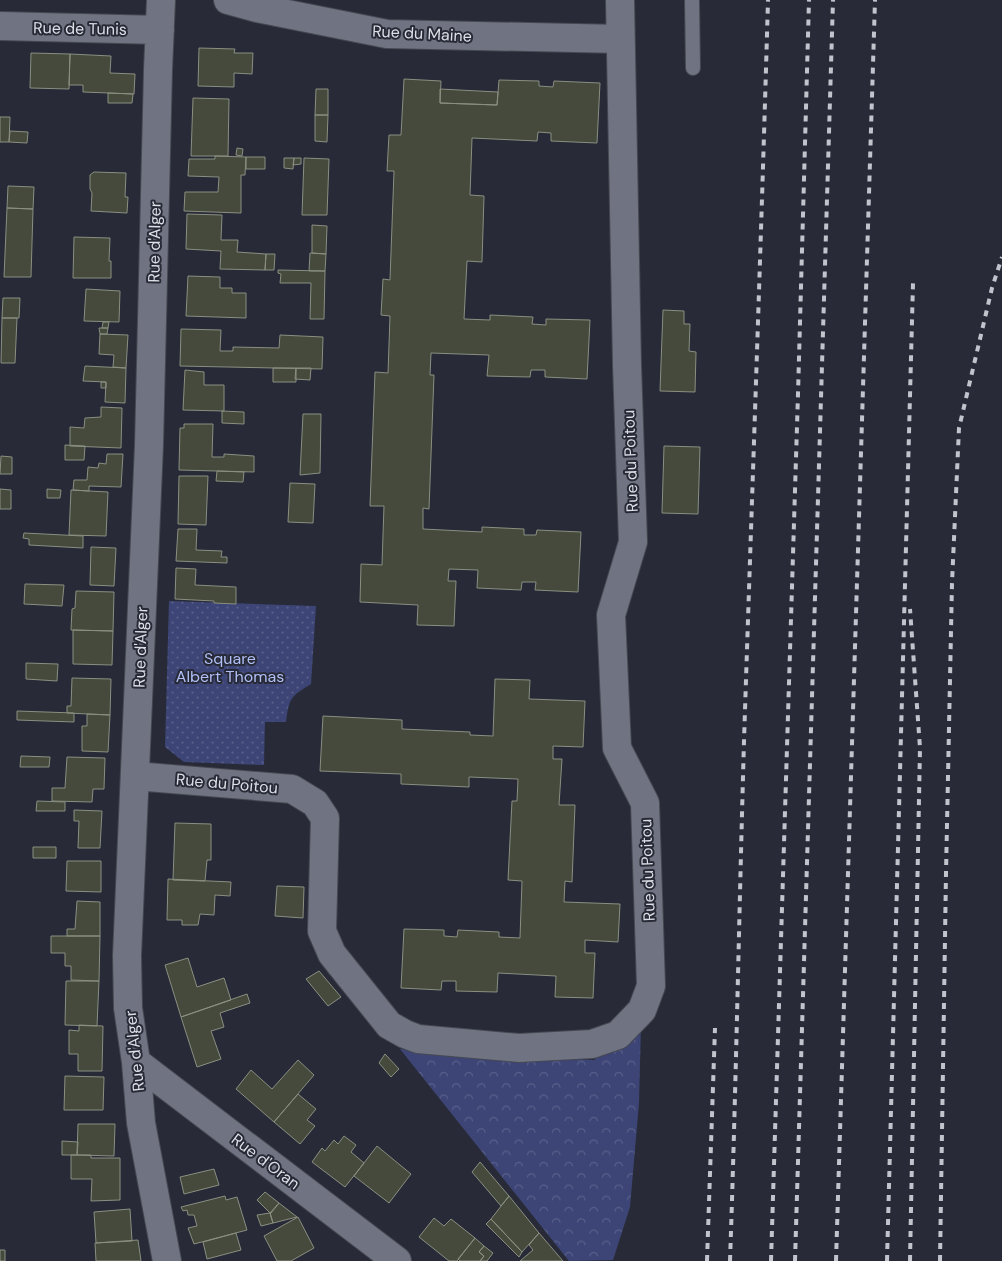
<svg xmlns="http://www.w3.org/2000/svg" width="1002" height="1261" viewBox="0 0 1002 1261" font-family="'DM Sans',sans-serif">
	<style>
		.park { fill: url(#park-crowns) }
		.garden { fill: url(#garden-dots) }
		.building { fill: #454a3d; stroke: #898f81 }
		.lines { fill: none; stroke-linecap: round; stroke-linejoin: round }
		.lane-casing { stroke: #464852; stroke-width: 16 }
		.street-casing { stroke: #464852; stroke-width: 30 }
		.lane { stroke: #707482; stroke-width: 14 }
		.street { stroke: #707482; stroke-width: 28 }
		.rail { stroke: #c2c4cd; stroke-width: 4; stroke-dasharray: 6 6; stroke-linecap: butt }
		.labels { text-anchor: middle; stroke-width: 4; stroke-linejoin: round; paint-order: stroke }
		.street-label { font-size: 16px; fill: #dddfe7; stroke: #282b37 }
		.park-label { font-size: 16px; fill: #b1bff7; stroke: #282b37 }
	</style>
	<defs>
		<pattern id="park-crowns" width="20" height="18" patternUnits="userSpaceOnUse" patternTransform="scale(1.25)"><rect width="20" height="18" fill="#3c4576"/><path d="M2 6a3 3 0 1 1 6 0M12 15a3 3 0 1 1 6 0" fill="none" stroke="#585f8a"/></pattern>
		<pattern id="garden-dots" width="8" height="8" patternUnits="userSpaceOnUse" patternTransform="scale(1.25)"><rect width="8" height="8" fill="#3c4576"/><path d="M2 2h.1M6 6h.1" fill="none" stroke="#585f8a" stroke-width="1.8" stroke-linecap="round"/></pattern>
	</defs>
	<rect width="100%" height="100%" fill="#282b37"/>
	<path class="park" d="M641 1024 639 1103 630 1207 613 1260 569 1261 400 1049 594 1060Z"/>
	<path class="garden" d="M169 601 316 606 311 684C291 696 289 698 286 722H265L264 765 184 762 165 747Z"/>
	<path class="building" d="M199 48 235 49 234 53H253L252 74 234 73V87L198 86Z
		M31 53 70 54 69 89 30 88Z
		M70 54 111 56 110 73 135 74 134 94 83 92V85H69Z
		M404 79 441 81 440 103 497 105 499 80 539 81V86L553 87 554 81 600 83 597 143 551 141V133L538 132 537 141 472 138 470 195 484 196 482 262 467 261 464 319 490 320V315L533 317 532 324 546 325V319L590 320 587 379 545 377V370H531L530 377 487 376 489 355 431 353 430 375H434L429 509 423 508V529L482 532V527L524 529V535H536L537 530 581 532 578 592 535 590 536 582H522L521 590 477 588 478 570 449 569 448 581H456L454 626 417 625 418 605 360 602 361 564 382 565 384 506H370L375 372 388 373 390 316 381 315 383 279 390 280 394 171H387L389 135H401Z
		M316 89H328V115H315Z
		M440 89 498 92 497 105 440 103Z
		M108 93 133 94 132 103H108Z
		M193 98 229 99 228 156H191Z
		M315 115H328L327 142 315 141Z
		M0 117H10L9 142H0Z
		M10 131 28 132 27 143 9 142Z
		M237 148 243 149 242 156 236 155Z
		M215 156 246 157 245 175H241V213L184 211 185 192H218L219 177 188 176 189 159H215Z
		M246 157H265V169H246Z
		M284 158H294L293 169 284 168Z
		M294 158H301V164L293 165Z
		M304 158 329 159 327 215H302Z
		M94 172 126 173 125 197H128L127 213 91 211 92 193 90 189V175Z
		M8 186 34 187 33 209 7 208Z
		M7 208 33 209 31 277H4Z
		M187 214 222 215 221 240H238L237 252 266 254 265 270 220 269 221 251 186 249Z
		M312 225 327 226 326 254 312 253Z
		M74 237 110 238 109 261H111V278H73Z
		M310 253 326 254 325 271H309Z
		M266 254H275L274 270H265Z
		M278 270 325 271 324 319H310L311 283H280L281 274 278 273Z
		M188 276 220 277V288H232V293H246V318L186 316Z
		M86 289 120 291 119 322 84 321Z
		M3 298H20L19 318H2Z
		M663 310 684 311V324H690L689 351 696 352 695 392 660 391Z
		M2 318H17L15 363H1Z
		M103 322H109L108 328H102Z
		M99 328H108L107 334H100Z
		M181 329 221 330 220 351H233V347L279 348 280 335 323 337 322 369 180 366Z
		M100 334 128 335 126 368 113 367 114 355 99 354Z
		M85 366 126 368 125 403 105 402 106 382 83 381Z
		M273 368H296V382H273Z
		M296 368H311L310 380 295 379Z
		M185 370 204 372V385H224V411L183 410Z
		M101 382H106V388H101Z
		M101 407 122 408 121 448 70 446V427L84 428 85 418 101 417Z
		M222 411 244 412V424L222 423Z
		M303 414H321L320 473 300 475Z
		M184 424H213L212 457H224V454L254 456V472L179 470 180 428H184Z
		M65 445 85 446 84 460H65Z
		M664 446 700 447 698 514 662 513Z
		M107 454H123L121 487 89 486V491L73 490 74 480H87L88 467 98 468 99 463 106 464Z
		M1 456 12 457V474H0Z
		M217 471 244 472 243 482 216 481Z
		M179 476H208L206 525 178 524Z
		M290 483 315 484 313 523 288 522Z
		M0 489 11 490V509H0Z
		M47 489 61 490 60 498H47Z
		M71 490 108 492 106 536 69 535Z
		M178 529H197L196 550 222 551 221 557H227V563L176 561Z
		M24 533 83 536V548L29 545V539L23 538Z
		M91 547 116 548 114 586 90 585Z
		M176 568 196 569 195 585 236 587V604L214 603V601L175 599Z
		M25 584 64 585 62 606 24 604Z
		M76 591 114 592 113 631 71 630 72 609 75 608Z
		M73 630 113 631 112 665 73 664Z
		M26 663 58 664 57 681 26 679Z
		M72 678 111 679 110 715 67 713V706H71Z
		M495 679 530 680 529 699 585 701 583 747 553 746V759H562L559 805H575L572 882 565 881 564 902 620 904 618 942 585 940V953H595L593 998 555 997 556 976 498 973 497 992 456 991V981H442L441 990 401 988 404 929 444 930V936L457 937 458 930 499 932V937L520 938 522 881 508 880 512 801H517L518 779 469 777V787L401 784V774L320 771 323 716 402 720V729L470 732V735L493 736Z
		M17 711 74 713V722L17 720Z
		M87 714 110 715 108 752 82 751V726H87Z
		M21 756 50 757 49 767H20Z
		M67 757 105 758 104 789H93L92 802 52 801V788H65Z
		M37 801 65 802V811H36Z
		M74 810 102 811 100 848H78L79 821H74Z
		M175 823 211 824V860H207L205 881 173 880Z
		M33 847H56V858H33Z
		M67 861H101V892L66 891Z
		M168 879 231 882 230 896 215 895 214 915 200 914 198 925H182V920H167Z
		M277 886 304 887 303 918 275 916Z
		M77 901 100 902V936H67V929H75Z
		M51 936H100L99 981 71 980V966H65V953H51Z
		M188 958 197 987 224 978 231 1000 181 1017 165 965Z
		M319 971 341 997 328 1006 306 979Z
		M66 981H99L97 1026 65 1025Z
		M247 994 250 1003 220 1013 224 1027 211 1031 221 1059 197 1067 181 1017Z
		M79 1025 103 1026 102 1071H78V1054H69V1030L79 1031Z
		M385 1054 399 1069 391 1077 379 1063Z
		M298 1060 314 1075 274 1122 236 1089 251 1070 272 1089Z
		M65 1076 104 1077 103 1110H64Z
		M298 1094 316 1109 307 1120 315 1126 300 1144 274 1122Z
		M78 1124H115L114 1156 77 1155Z
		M344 1136 356 1145 351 1152 364 1163 345 1187 312 1162 322 1148 325 1151 334 1140 338 1144Z
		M62 1141 78 1142 77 1155H62Z
		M377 1146 411 1174 389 1203 354 1176Z
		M71 1155H91V1158H120V1200L91 1201 92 1179H71Z
		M480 1162 509 1196 501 1206 472 1172Z
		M214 1169 219 1185 184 1194 180 1177Z
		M265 1192 279 1203 271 1213H270L257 1200Z
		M225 1196 226 1200 237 1197 247 1230 194 1244 188 1228 197 1226 194 1215H188L187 1210 183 1211 181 1207Z
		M509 1196 539 1233 522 1252 491 1219Z
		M279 1203 297 1217 273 1223 270 1213Z
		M130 1209 132 1241 96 1243 94 1212Z
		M270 1213 273 1223 261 1226 257 1215Z
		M298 1217 314 1248 291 1261H277L264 1236Z
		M434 1218 444 1226 451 1219 475 1238 457 1261H449L419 1237Z
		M491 1219 522 1252 519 1257 486 1224Z
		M236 1233 241 1250 207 1259 203 1242Z
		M539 1233 563 1261H520L533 1250 529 1245Z
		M475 1238 484 1246 479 1252 484 1256 480 1261H460L458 1259Z
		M138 1240 141 1261H96L95 1243Z
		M484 1246 493 1253 487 1261H480L484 1256 479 1252Z
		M0 1250H5V1261H0Z"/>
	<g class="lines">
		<defs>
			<path id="lane" d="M692 0 693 68"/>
			<path id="street" d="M161 0 158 70 149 445 127 956 128 1008 136 1062 141 1123 167 1261
				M228 0 257 8 387 34 620 39
				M0 26 160 30
				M135 776 292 789 315 803 325 818 322 931 332 954 389 1025 405 1034 418 1039 519 1048 592 1044 618 1035 642 1010 651 986 645 803 617 748 611 615 633 542 627 365 620 0
				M136 1062 397 1261"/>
		</defs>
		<use href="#lane" class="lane-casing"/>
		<use href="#street" class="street-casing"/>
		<use href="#lane" class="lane"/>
		<use href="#street" class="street"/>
		<path class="rail" d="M707 1261 715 1028
			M730 1261C736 1088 739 915 744 741 752 494 761 247 768 0
			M771 1261 798 394 809 0
			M795 1261 833 0
			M836 1261 875 0
			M887 1261 913 283
			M910 1261 920 748 910 609
			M940 1261 946 873 952 583 959 428 992 288 1002 257"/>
	</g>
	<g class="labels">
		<g class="street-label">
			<text transform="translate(80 28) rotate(1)" y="6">Rue de Tunis</text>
			<text transform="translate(422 33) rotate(3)" y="6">Rue du Maine</text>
			<text transform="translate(154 242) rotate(-89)" y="6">Rue d'Alger</text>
			<text transform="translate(630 461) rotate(-92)" y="6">Rue du Poitou</text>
			<text transform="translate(140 647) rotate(-88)" y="6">Rue d'Alger</text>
			<text transform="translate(227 783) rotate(5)" y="6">Rue du Poitou</text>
			<text transform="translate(647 870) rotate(-92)" y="6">Rue du Poitou</text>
			<text transform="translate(134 1051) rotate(-96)" y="6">Rue d'Alger</text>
			<text transform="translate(266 1161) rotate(37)" y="6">Rue d'Oran</text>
		</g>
		<g class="park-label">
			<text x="230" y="664">Square<tspan x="230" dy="18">Albert Thomas</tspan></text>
		</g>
	</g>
</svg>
